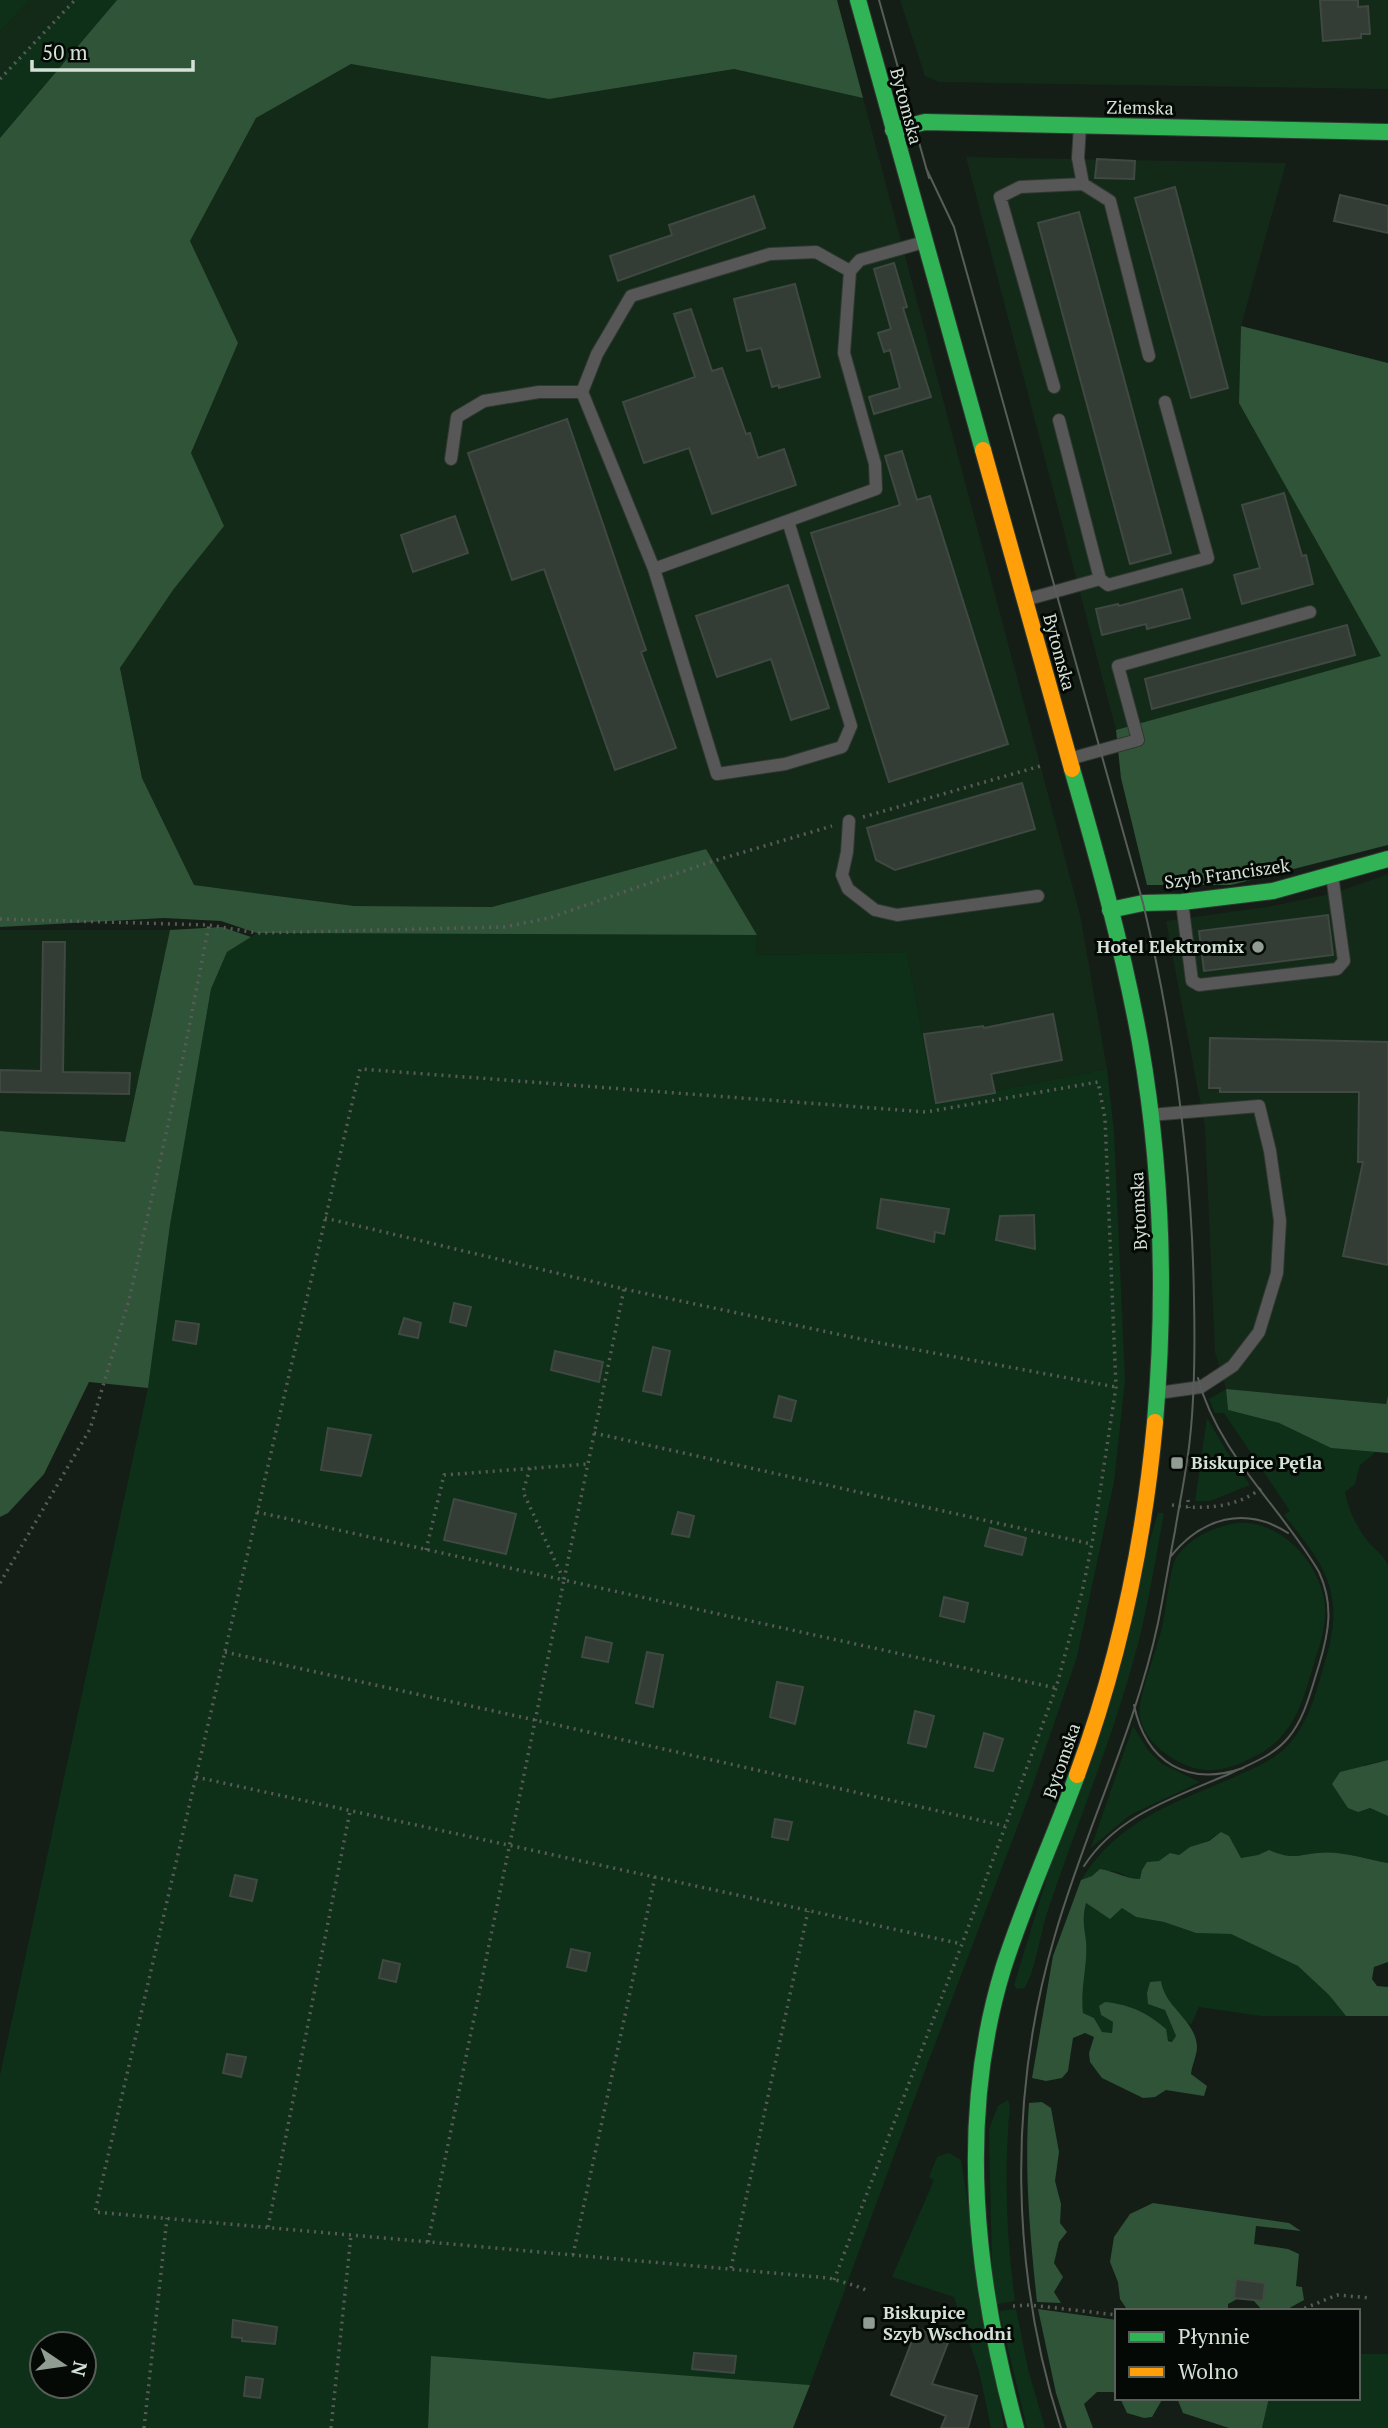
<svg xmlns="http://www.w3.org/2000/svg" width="1388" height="2428" viewBox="0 0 1388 2428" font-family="'PT Serif',serif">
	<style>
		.built { fill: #142a19 }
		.green { fill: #0e2f18; fill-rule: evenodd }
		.forest { fill: #2f5438 }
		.building { fill: #343c36; stroke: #3f4841; stroke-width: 2 }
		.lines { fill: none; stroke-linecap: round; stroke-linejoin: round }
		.lane-casing { stroke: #303832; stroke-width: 14 }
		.fast-casing { stroke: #303832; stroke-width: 18 }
		.slow-casing { stroke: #303832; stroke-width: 18 }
		.path { stroke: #5a5b59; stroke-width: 3.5; stroke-dasharray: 2 5; stroke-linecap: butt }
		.lane { stroke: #585757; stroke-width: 12 }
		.fast { stroke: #30b455; stroke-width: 16 }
		.slow { stroke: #ff9f0a; stroke-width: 16 }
		.tram { stroke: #595d59; stroke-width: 2 }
		.poi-dot { fill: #919d93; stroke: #040905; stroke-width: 2.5 }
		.labels { text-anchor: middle; stroke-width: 6; stroke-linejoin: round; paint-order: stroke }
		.street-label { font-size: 18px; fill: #d5e1d7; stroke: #040905 }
		.poi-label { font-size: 18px; font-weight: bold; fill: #d5e1d7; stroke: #040905; text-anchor: start }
	</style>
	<rect width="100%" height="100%" fill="#141e16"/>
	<path class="built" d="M30 0H72L0 76V31Z
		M900 0H1388V89L939 82 925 76Z
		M351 64 548 99 734 69 863 98 1080 915 1107 1069 935 1103 907 952 756 955 757 935 706 849 492 907 354 906 194 885 142 778 120 668 173 590 223 526 191 454 238 343 190 241 256 118Z
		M966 157 1286 163 1241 326 1239 403 1382 656 1116 730Z
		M1388 874V1396L1386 1404 1226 1389 1215 1352 1205 1127 1166 921 1267 907 1335 893Z
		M0 930H170L125 1143 0 1131Z"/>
	<path class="green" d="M0 0H30L0 31Z
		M72 0H117L0 138V76Z
		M257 933 757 935 756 955 907 952 935 1103 1107 1069 1114 1132 1125 1380 1114 1482 1077 1657 1028 1799 924 2073 810 2385 432 2357 428 2428H0V2075L148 1388 170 1225 211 989 227 952ZM42 2344H84V2386H42Z
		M1226 1389 1228 1410 1279 1423 1331 1448 1376 1452 1360 1465 1355 1484 1345 1492C1348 1508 1356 1526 1366 1539 1373 1548 1383 1554 1388 1565V1760L1364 1765 1358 1812 1370 1808 1388 1816V1863C1366 1859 1340 1850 1317 1853 1295 1856 1292 1859 1269 1850L1258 1855 1241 1858 1229 1836 1216 1835C1205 1845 1190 1845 1179 1855L1170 1853 1140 1880C1128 1879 1120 1870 1107 1871 1096 1871 1091 1878 1081 1880 1119 1820 1170 1805 1232 1778 1254 1768 1279 1759 1294 1738 1310 1717 1317 1690 1324 1665 1346 1595 1328 1569 1284 1515L1290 1511 1224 1413H1215L1209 1399Z
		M1207 1418 1227 1452 1250 1485 1210 1501H1195Z
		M1158 1513H1164C1156 1557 1149 1601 1138 1644 1114 1736 1077 1823 1047 1913 1041 1930 1034 1978 1024 1988L1017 1989 1014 1985Z
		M1236 1523C1280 1519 1320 1562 1325 1605 1327 1626 1319 1647 1313 1667 1301 1708 1292 1739 1250 1759 1239 1764 1228 1769 1215 1770 1184 1774 1134 1740 1140 1705 1145 1677 1157 1650 1163 1623 1166 1608 1170 1566 1177 1556 1191 1537 1214 1527 1236 1523Z
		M1133 1726 1148 1750 1162 1764 1200 1782 1130 1815 1091 1848Z
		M1086 1903 1099 1912 1122 1908 1136 1917 1164 1922 1196 1933 1231 1934 1298 1966 1329 1995 1346 2016H1261L1199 2007 1191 2025 1180 2017 1163 1991 1165 2010 1176 2036 1173 2042 1099 2006 1101 2015 1113 2022 1112 2033 1102 2032 1094 2018 1083 2013 1081 1994 1086 1942 1082 1928Z
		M1008 2100 1010 2105C1004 2171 1006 2235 1015 2301L997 2304 992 2270 989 2129 998 2106Z
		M949 2153 961 2160 1004 2428H991L979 2371 954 2297 892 2277 934 2180 929 2177 937 2157Z
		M1016 2309 1028 2369 1045 2428H1027L999 2311Z
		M1358 2354H1388V2428H1262L1269 2398H1358Z"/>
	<path class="forest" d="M117 0H837L863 98 734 69 549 99 351 64 256 118 190 241 238 343 191 453 224 526 173 590 120 668 142 778 194 885 354 906 492 907 706 849 757 935 257 933 221 921 164 918 0 927V138Z
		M1241 326 1388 363V845L1231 885H1147L1121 778 1116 730 1381 656 1239 403Z
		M222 927 251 937 227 952 211 989 170 1225 148 1388 89 1382 44 1474 8 1513 0 1517V1131L125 1142 170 930Z
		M1226 1389 1386 1404 1388 1396V1453L1331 1448 1279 1423 1228 1410Z
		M1388 1760V1816L1370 1808 1358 1812 1348 1808 1332 1784 1340 1772Z
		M1221 1832 1229 1836 1241 1858 1258 1855 1269 1850C1292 1859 1295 1856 1317 1853 1340 1850 1366 1859 1388 1863V1962L1374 1967 1372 1979 1377 1986 1388 1987V2016H1346L1329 1995 1298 1966 1231 1934 1196 1933 1164 1922 1136 1917 1122 1908 1110 1919 1086 1903C1082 1920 1084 1925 1086 1941 1088 1965 1080 1989 1083 2013L1094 2018 1102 2032 1112 2033 1113 2022 1101 2015 1099 2006 1105 2002C1131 2005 1146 2012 1166 2029L1168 2041 1172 2042 1176 2036 1165 2010 1148 2004 1147 1993 1150 1982 1161 1981C1165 2008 1196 2020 1197 2047 1197 2055 1192 2065 1191 2074L1207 2086 1204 2096 1166 2090 1155 2097 1143 2098 1102 2078 1090 2062 1089 2053 1094 2037 1085 2033 1073 2038 1068 2071 1062 2078 1046 2081 1032 2078 1053 1956 1081 1880 1092 1876 1100 1869C1114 1871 1126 1879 1140 1879L1142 1870 1147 1862 1159 1861 1170 1853 1179 1855 1190 1847 1209 1841Z
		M1042 2102 1051 2108 1059 2152 1055 2181 1061 2204 1060 2223 1067 2232 1059 2242 1054 2263 1063 2277 1054 2292 1061 2303 1037 2302C1030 2236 1024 2170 1029 2103Z
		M1153 2203 1289 2223 1301 2231 1256 2226 1254 2244 1288 2249 1299 2254 1296 2286 1302 2287 1304 2300 1284 2311H1263L1253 2300 1263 2301 1265 2283 1237 2279 1234 2298 1237 2299 1228 2304V2311H1128L1120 2299 1118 2282 1110 2262 1114 2237 1130 2214Z
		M1038 2309 1117 2320V2395L1113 2392H1097L1084 2404 1093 2428H1067L1056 2393Z
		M431 2356 810 2385 793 2428H428Z
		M1120 2398H1163L1152 2417 1144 2418 1127 2413Z
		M1177 2398H1269L1262 2428H1229L1183 2413Z"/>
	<path class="building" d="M1320 0H1358V7L1368 6 1370 34H1361V38L1323 41Z
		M1097 159 1135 161 1134 179 1095 178Z
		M1175 187 1228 388 1191 398 1135 198Z
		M1340 195 1388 206V233L1334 221Z
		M754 196 765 228 618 281 610 256 672 235 669 225Z
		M1079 212 1171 553 1130 564 1038 223Z
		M894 263 907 307 903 308 931 397 874 414 869 397 900 388 890 350 884 352 878 333 891 329 874 269Z
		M795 284 820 377 779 388V385L772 387 761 348 747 351 734 299Z
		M691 309 712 371 722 368 746 434 750 433 758 458 784 449 796 485 712 514 689 448 644 463 623 402 695 377 674 314Z
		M567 419 646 650 641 652 676 748 615 770 544 569 512 580 468 453Z
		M902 451 917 500 930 496 1008 744 889 782 811 533 900 505 885 456Z
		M1284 493 1302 556 1306 555 1313 584 1242 604 1234 575 1260 568 1242 505Z
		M455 516 468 553 413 572 401 535Z
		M788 585 829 708 791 720 771 659 717 677 696 616Z
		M1182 589 1190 618 1147 629 1146 624 1102 635 1096 609 1118 604 1119 606Z
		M1347 625 1355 655 1152 709 1145 679Z
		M1022 783 1035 829 895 870 876 860 867 828Z
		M1328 915 1333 955 1204 971 1199 931Z
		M43 942H65L63 1072 130 1073 129 1094 0 1092V1070L41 1071Z
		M1053 1014 1062 1060 991 1074 995 1093 936 1103 924 1034 983 1026 984 1028Z
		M1210 1038 1388 1042V1265L1343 1256 1363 1162H1358L1359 1092H1220V1088H1209Z
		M881 1199 949 1209 944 1234 935 1232 934 1242 877 1228Z
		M1034 1215 1035 1249 996 1240 1000 1216Z
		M454 1303 471 1307 466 1326 450 1322Z
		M404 1318 421 1323 418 1338 399 1334Z
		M176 1321 199 1324 196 1344 173 1340Z
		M653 1347 670 1351 661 1395 643 1391Z
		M555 1351 603 1362 599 1382 551 1370Z
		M779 1396 796 1401 791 1421 774 1417Z
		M328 1428 371 1435 361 1476 321 1470Z
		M454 1499 516 1514 506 1554 444 1540Z
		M678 1512 694 1516 689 1537 672 1534Z
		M990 1528 1026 1538 1022 1555 985 1546Z
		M944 1597 968 1603 964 1622 940 1616Z
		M586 1637 612 1643 608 1662 582 1657Z
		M647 1652 663 1655 653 1707 636 1703Z
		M777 1682 803 1687 795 1724 770 1717Z
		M915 1711 934 1716 926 1747 908 1743Z
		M984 1733 1003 1739 993 1771 975 1767Z
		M775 1819 792 1822 788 1840 772 1837Z
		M235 1875 257 1880 252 1901 230 1896Z
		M571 1949 590 1953 586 1971 567 1967Z
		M383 1960 400 1964 396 1982 379 1978Z
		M227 2054 246 2057 241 2077 223 2073Z
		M1236 2279 1265 2283 1263 2301 1234 2298Z
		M233 2320 277 2327 275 2344 242 2341V2338L232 2337Z
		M917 2328 949 2340 932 2384 977 2396 968 2428H941L946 2416 891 2395Z
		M694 2353 736 2356 734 2373 692 2369Z
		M246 2377 263 2379 260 2398 244 2396Z"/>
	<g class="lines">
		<defs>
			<path id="lane" d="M1080 126 1078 158 1083 184 1110 201 1149 356
				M1054 387 1000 197 1020 187 1083 184
				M1059 420 1100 579
				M451 459 457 417 484 401 539 392H582
				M788 521 851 726 842 747 785 764 717 774 654 569 582 392 597 354 631 296 770 254 816 252 850 271
				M654 569 876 489 875 464 844 353 850 271 860 260 924 242
				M1025 600 1100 579 1108 585 1208 558 1165 402
				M1069 759 1138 740 1118 666 1310 612
				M849 821 847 852 842 875 848 889 875 910 897 915 1038 896
				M1182 902 1192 981 1199 985 1337 969 1344 961 1332 875
				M1150 1115 1259 1106 1270 1151 1280 1221 1277 1273 1259 1332 1233 1366 1201 1387 1158 1393"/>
			<path id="fast" d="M858 0 983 450
				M893 130 925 122 1388 132
				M1072 769C1098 859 1123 949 1140 1042 1162 1167 1166 1296 1155 1422
				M1110 910 1143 903 1182 902 1273 891 1388 859
				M1016 2428C975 2278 957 2120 1003 1969 1024 1903 1053 1840 1077 1775"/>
			<path id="slow" d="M983 450 1072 769
				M1077 1775C1119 1661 1144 1543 1155 1422"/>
		</defs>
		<use href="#lane" class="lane-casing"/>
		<use href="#fast" class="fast-casing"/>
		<use href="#slow" class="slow-casing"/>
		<path class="path" d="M0 79 75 0
			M863 817 1044 765
			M0 919 209 925 257 933 504 927 549 918 707 863 832 826
			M325 1218 624 1289 875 1342 1116 1387
			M594 1433 1091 1544
			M530 1468 523 1492 563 1578
			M1188 1500 1189 1508
			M1172 1505C1203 1510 1237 1508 1263 1487
			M257 1512 564 1580 624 1289
			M426 1550 444 1475 588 1464
			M0 1583 90 1429 129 1300 184 1053 209 925
			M225 1652 535 1720 1005 1826
			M196 1777 962 1944
			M268 2227 350 1811
			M428 2242 564 1580 1056 1688
			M573 2255 655 1877
			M731 2268 808 1911
			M834 2280 962 1944 1056 1688 1082 1592 1092 1544 1116 1387 1105 1118 1098 1082 926 1112 360 1069 95 2212 829 2278C842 2282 856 2285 868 2291
			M1013 2306 1030 2305 1117 2315
			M1298 2311 1337 2295 1371 2298
			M144 2428 167 2218
			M331 2428 351 2235"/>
		<use href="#lane" class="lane"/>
		<use href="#fast" class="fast"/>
		<use href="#slow" class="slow"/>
		<path class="tram" d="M879 0 929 178
			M926 168 954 227 1143 903C1174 1033 1192 1164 1194 1298 1195 1345 1195 1392 1190 1438 1187 1469 1180 1500 1175 1531 1169 1562 1164 1593 1158 1623 1135 1731 1085 1830 1055 1935 1008 2094 1010 2270 1061 2428
			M1171 1556C1202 1518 1245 1505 1288 1533
			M1134 1705C1146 1763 1188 1787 1243 1768
			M1084 1866C1117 1815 1176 1797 1229 1774 1250 1764 1273 1756 1288 1738 1305 1718 1311 1690 1319 1665 1329 1632 1334 1605 1319 1572 1281 1507 1218 1454 1198 1378"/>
	</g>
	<g class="poi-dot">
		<circle cx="1258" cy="947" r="7"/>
		<rect x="1170" y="1456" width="14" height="14" rx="3.5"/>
		<rect x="862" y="2316" width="14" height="14" rx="3.5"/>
	</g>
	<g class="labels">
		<g class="street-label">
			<text transform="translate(906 106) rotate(75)" y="6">Bytomska</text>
			<text transform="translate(1140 108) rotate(1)" y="6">Ziemska</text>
			<text transform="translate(1059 652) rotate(75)" y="6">Bytomska</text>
			<text transform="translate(1227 874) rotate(-8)" y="6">Szyb Franciszek</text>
			<text transform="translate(1139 1211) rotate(-93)" y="6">Bytomska</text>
			<text transform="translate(1062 1761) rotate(-71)" y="6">Bytomska</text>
		</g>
		<g class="poi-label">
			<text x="1244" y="953" text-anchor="end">Hotel Elektromix</text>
			<text x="1191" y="1469">Biskupice Pętla</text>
			<text x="883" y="2319">Biskupice<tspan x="883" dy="21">Szyb Wschodni</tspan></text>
		</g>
	</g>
	<rect x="1115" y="2309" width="245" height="91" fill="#040905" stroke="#585f59" stroke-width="2"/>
	<rect x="1129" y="2332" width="35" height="10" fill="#30b455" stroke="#585f59" stroke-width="2"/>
	<text x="1178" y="2344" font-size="21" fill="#d5e1d7">Płynnie</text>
	<rect x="1129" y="2367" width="35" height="10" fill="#ff9f0a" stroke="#585f59" stroke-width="2"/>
	<text x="1178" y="2379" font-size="21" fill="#d5e1d7">Wolno</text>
	<g transform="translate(63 2365) rotate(103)"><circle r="33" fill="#040905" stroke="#585f59" stroke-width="2"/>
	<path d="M0-5L12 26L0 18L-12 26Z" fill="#919d93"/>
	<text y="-10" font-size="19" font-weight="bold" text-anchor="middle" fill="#d5e1d7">N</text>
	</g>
	<path d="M32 60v10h161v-10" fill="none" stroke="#d5e1d7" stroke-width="3.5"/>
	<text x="42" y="60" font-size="21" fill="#d5e1d7" stroke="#040905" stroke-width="5" paint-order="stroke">50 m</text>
</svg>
